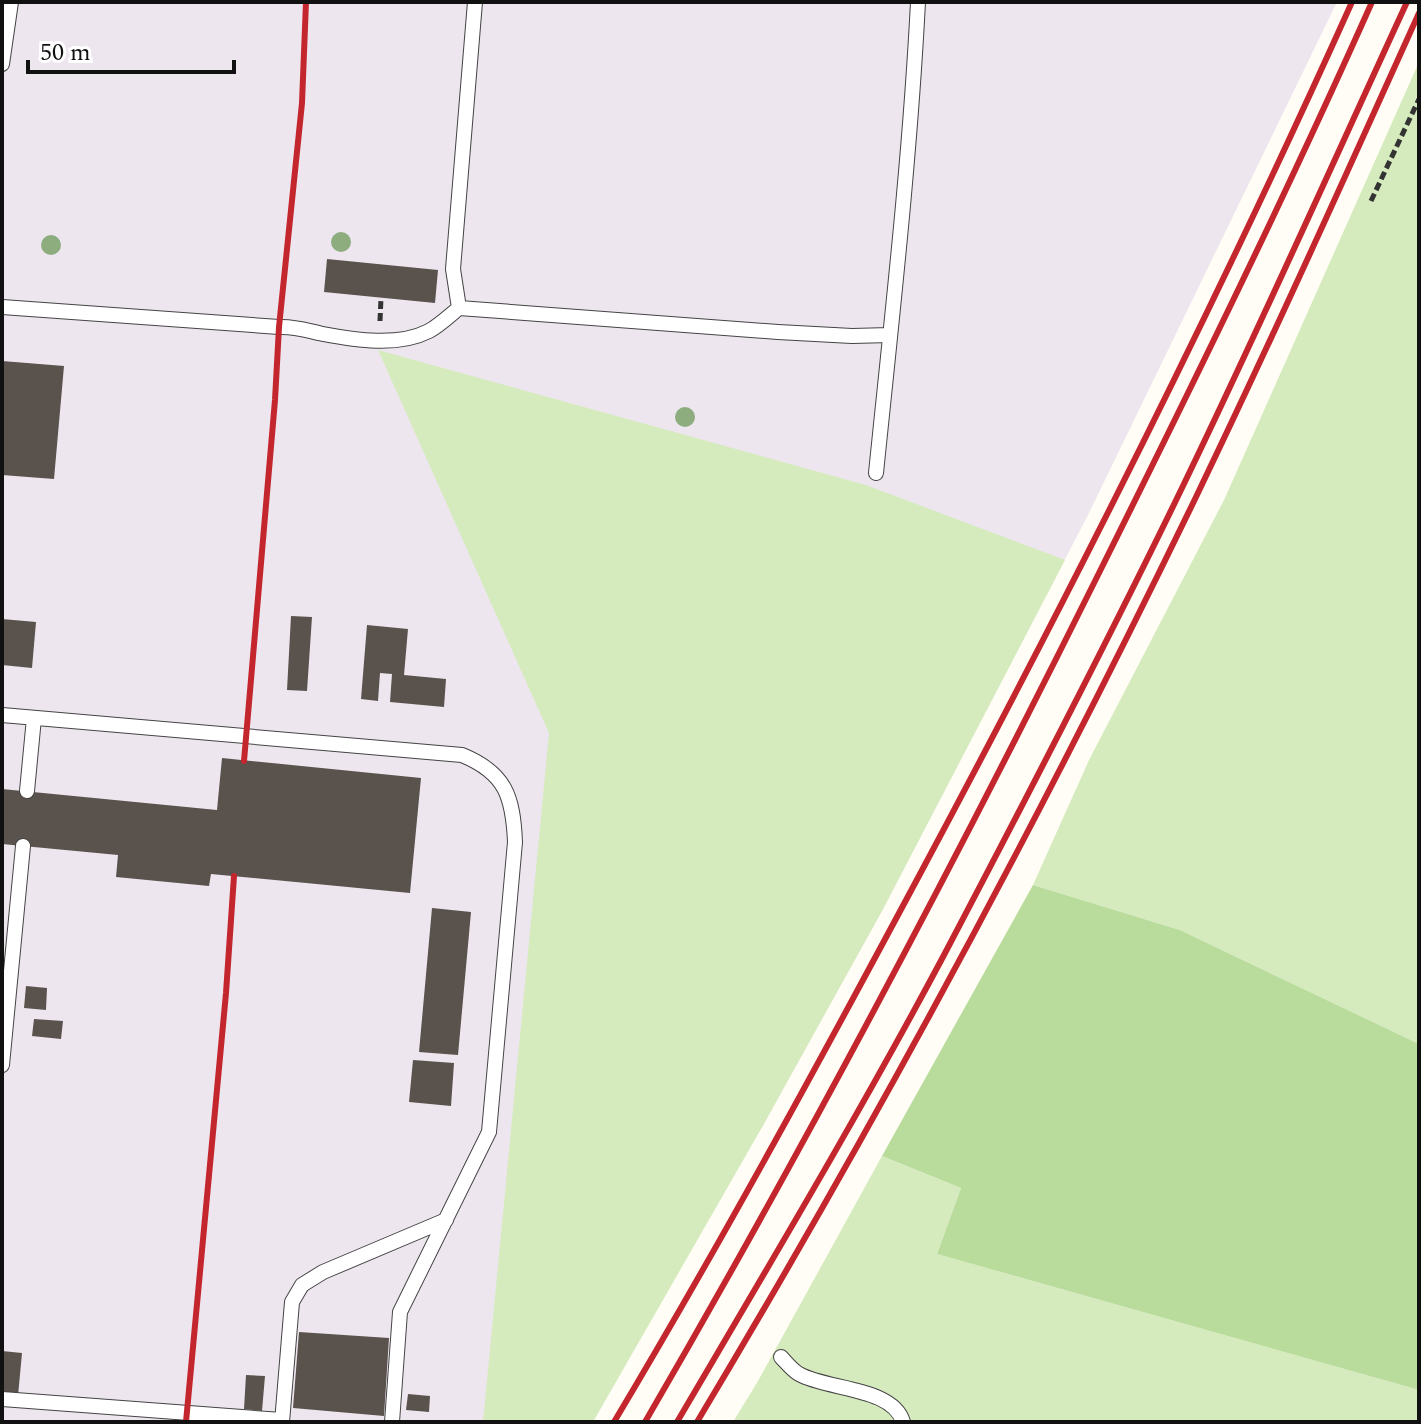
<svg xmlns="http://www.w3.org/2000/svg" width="1421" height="1424" viewBox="0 0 1421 1424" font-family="Spectral,serif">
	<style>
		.industrial { fill: #eee6ef }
		.green { fill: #d5ebbd }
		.forest { fill: #b9dc9c }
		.building { fill: #5a524d }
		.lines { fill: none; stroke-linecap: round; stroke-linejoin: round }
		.lane-casing { stroke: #444; stroke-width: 16 }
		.path { stroke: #333; stroke-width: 5; stroke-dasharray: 8 4; stroke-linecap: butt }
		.lane { stroke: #fff; stroke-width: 14 }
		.rail { stroke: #c4262e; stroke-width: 6 }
		.tree { fill: #8dad7f }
	</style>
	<rect width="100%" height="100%" fill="#fffdf5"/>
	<path class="industrial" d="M2 2H1337L1088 515 882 911 761 1129 565 1422H2Z"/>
	<path class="green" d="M1419 62V1044L1180 930 1033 885 1089 760 1224 500Z
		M378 350 866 485 1065 560 882 911 761 1129 593 1422H483L549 733Z
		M882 1156 961 1188 937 1254 1419 1390V1422H733L758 1381Z"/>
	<path class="forest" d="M1033 885 1180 930 1419 1044V1390L937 1254 961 1188 882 1156Z"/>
	<path class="building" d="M327 259 438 270 435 303 324 292Z
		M2 361 64 366 54 479 2 475Z
		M291 616 312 617 307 691 287 690Z
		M2 619 36 622 32 668 2 665Z
		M367 625 408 629 404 675 446 679 444 707 390 702 392 674 380 673 378 701 361 699Z
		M222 758 421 778 410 893 211 874 209 886 116 877 118 855 2 844V789L217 810Z
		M432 908 471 912 458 1055 419 1052Z
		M26 986 47 988 46 1010 24 1008Z
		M34 1019 63 1021 61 1039 32 1036Z
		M413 1060 454 1063 451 1106 409 1102Z
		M299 1332 389 1338 384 1416 293 1408Z
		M2 1351 22 1353 18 1396 2 1394Z
		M246 1375 265 1376 262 1411 244 1409Z
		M408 1394 430 1396 429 1412 406 1410Z"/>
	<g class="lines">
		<defs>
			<path id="lane" d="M475 2 453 269 459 308 778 332 852 336 890 335
				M2 64 11 2
				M2 307 279 327C295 326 308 331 323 334 355 340 398 347 429 331 440 325 450 315 459 308
				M876 473C892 316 910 159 918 2
				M2 715 462 755C506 773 513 797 515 842L489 1132 400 1312 392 1422
				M27 791 34 718
				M2 1065 23 846
				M781 1357C786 1362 792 1370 799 1374 827 1390 893 1387 903 1422
				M2 1399 282 1420
				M282 1422 292 1302 302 1285 323 1272 446 1220"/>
		</defs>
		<use href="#lane" class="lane-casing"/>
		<path class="path" d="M1371 201 1419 99
			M380 321 381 298"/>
		<use href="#lane" class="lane"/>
		<path class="rail" d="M244 761 275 400 279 327 302 103 306 2
			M186 1422 226 993 234 876
			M614 1422C721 1243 821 1059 920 874 1073 588 1219 298 1352 2
			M645 1422C806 1145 956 861 1099 573 1193 384 1286 195 1372 2
			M677 1422C768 1267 860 1113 944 955 1025 801 1105 647 1181 490 1259 329 1332 165 1407 2
			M697 1422C877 1122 1043 813 1196 497 1273 337 1346 175 1419 13"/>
	</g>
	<g class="tree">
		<circle cx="341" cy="242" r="10"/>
		<circle cx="51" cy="245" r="10"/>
		<circle cx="685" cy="417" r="10"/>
	</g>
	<rect width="1421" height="1424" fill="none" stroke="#111111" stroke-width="8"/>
	<path d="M28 60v12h206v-12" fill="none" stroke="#111111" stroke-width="4"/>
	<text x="40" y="60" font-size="24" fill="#111111" stroke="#ffffff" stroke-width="6" paint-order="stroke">50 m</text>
</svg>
